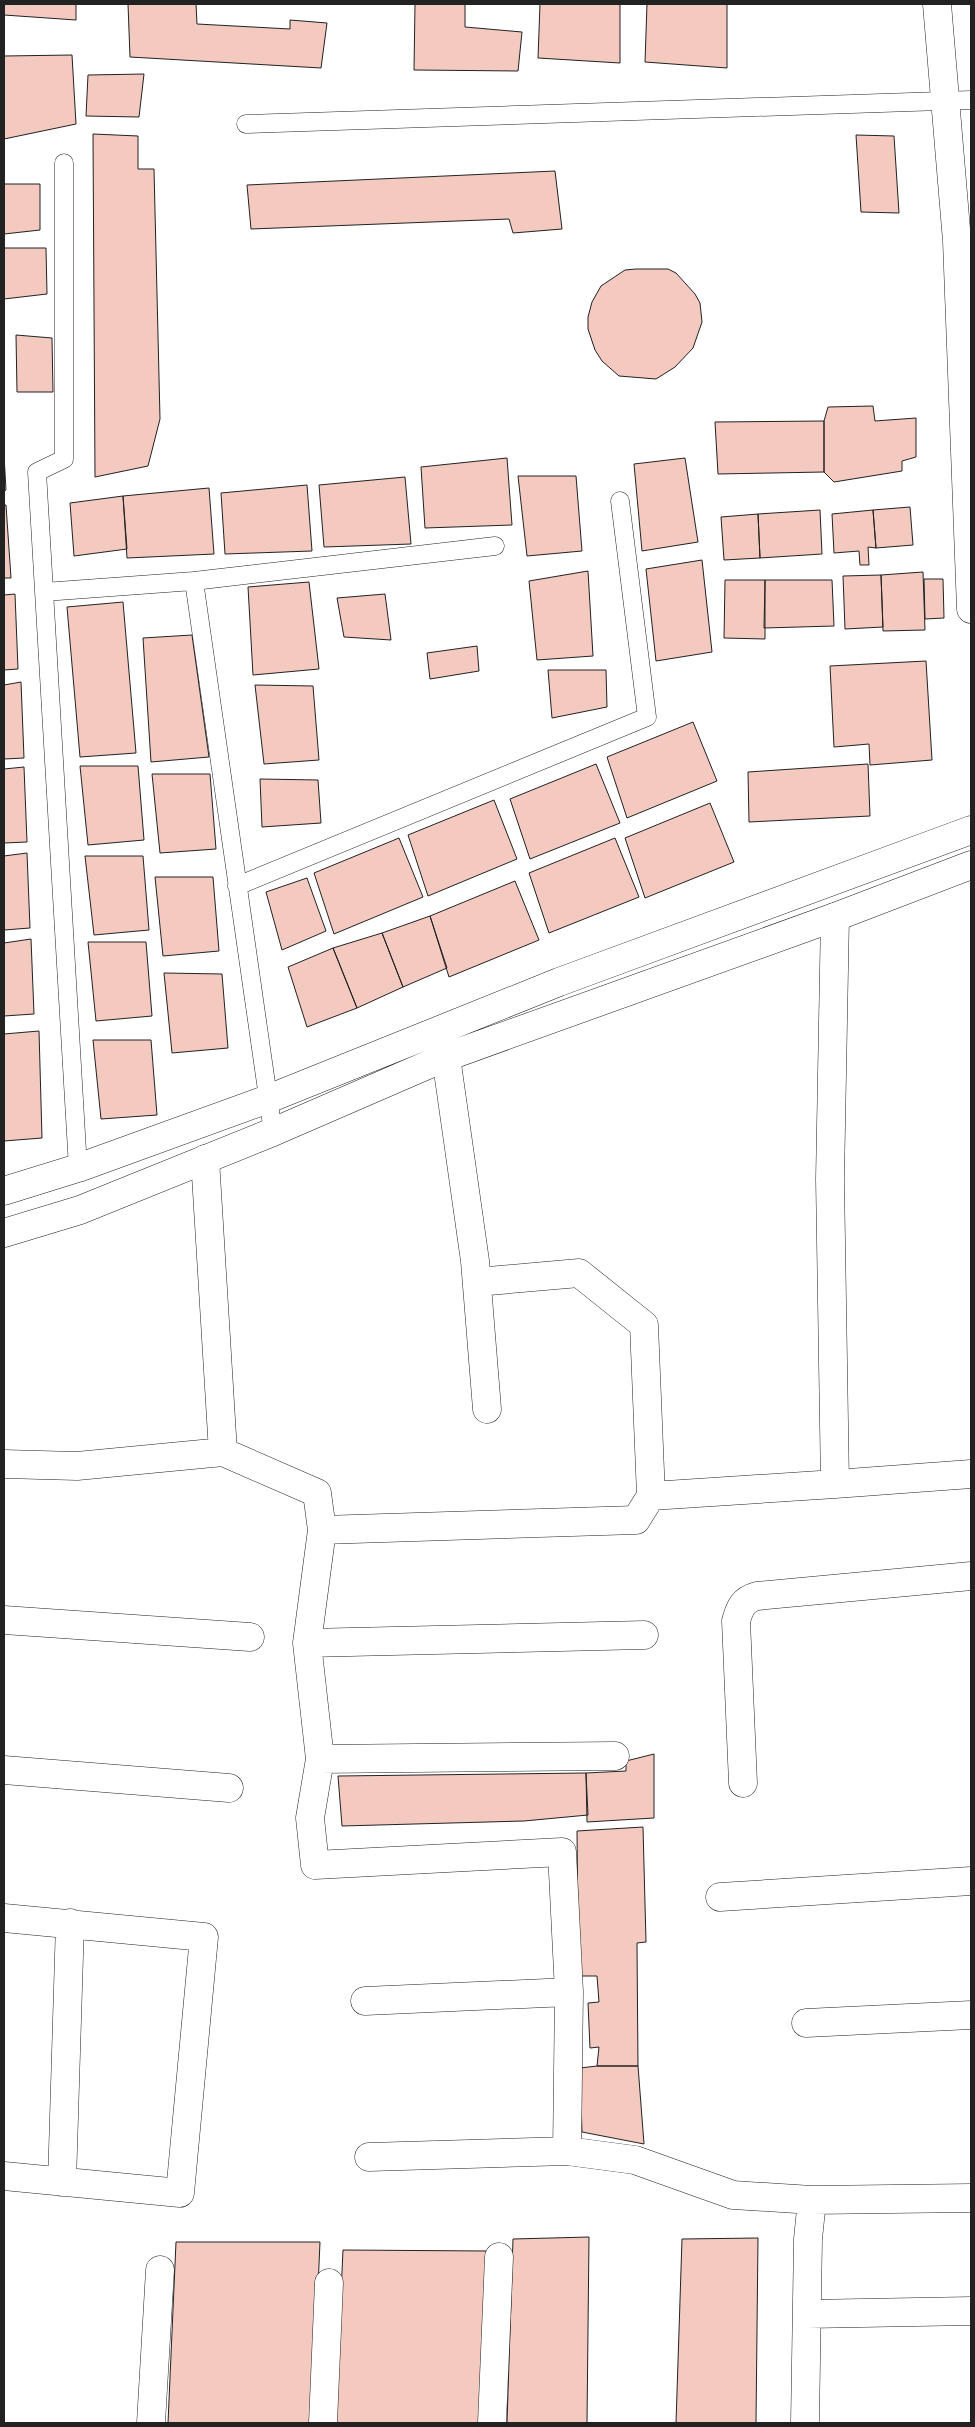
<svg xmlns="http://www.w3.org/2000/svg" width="975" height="2427" viewBox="0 0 975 2427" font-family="'Times New Roman',serif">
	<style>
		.building { fill: #f3c9c0; stroke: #222 }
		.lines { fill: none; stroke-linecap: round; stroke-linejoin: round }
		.service-casing { stroke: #222; stroke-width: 19 }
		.minor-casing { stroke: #222; stroke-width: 29 }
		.tertiary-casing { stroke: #222; stroke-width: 29 }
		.service { stroke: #fff; stroke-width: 18 }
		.minor { stroke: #fff; stroke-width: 28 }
		.tertiary { stroke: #fff; stroke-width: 28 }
	</style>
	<rect width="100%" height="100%" fill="#fff"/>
	<path class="building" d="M4 4H76V20L4 15Z
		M128 4H196L197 24 290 29V20L327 23 321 68 130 57Z
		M415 4H465V27L522 32 518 71 414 70Z
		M540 4H620V63L538 58Z
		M647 4H727V68L645 62Z
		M72 55 76 124 4 139V56Z
		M144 74 139 117 86 116 88 75Z
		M93 134 138 136V169H154L160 419 148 466 95 477Z
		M856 135 894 136 899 213 861 212Z
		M555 171 562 229 513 233 509 219 251 229 247 185Z
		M4 184H40V230L4 234Z
		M4 248H46L47 294 4 299Z
		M636 269H668L676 273 695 294 700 303 702 322 693 348 675 367 656 379 619 376 602 361 595 350 588 329V317L592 302 601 286 625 270Z
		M16 335 52 338 53 392H17Z
		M873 406 875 421 916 418V457L902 461V471L834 482 824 472V421L828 407Z
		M824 421V472L718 474 715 422Z
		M4 455 6 490 4 491Z
		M507 458 512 525 425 528 421 467Z
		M685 458 698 542 642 551 634 464Z
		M518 476H576L582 551 527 556Z
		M405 477 411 544 324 547 319 485Z
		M307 485 312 551 225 554 221 493Z
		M209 488 214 554 127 558 123 496Z
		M123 496 127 549 74 556 70 503Z
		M4 505H6L11 578H4Z
		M910 507 913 545 876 548 873 510Z
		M820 510 822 554 760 558 758 514Z
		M873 510 876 548 868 547 869 565H860L859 551 834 553 832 514Z
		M758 514 760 558 724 560 721 517Z
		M702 560 712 652 656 661 646 569Z
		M588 571 593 656 537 660 529 581Z
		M923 572 925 630 883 631 881 575Z
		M881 575 883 627 845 629 843 576Z
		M924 579H943L944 618 925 619Z
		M725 580H765V639L724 638Z
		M765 580H832L834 626 764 628Z
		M309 582 319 669 253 675 248 587Z
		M15 594 18 669 4 670V595Z
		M385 594 391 640 344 637 337 598Z
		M123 602 136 753 80 757 67 607Z
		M192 635 209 757 151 762 143 638Z
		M477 646 479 671 430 679 427 653Z
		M926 661 932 760 870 765 869 744 834 747 830 666Z
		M548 670H606L607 707 552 718Z
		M21 682 24 758 4 759V685Z
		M255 685 313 686 319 760 264 764Z
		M693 722 717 781 627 818 607 757Z
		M596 764 620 823 530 859 510 799Z
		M868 764 870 816 749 822 748 772Z
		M80 766H138L144 840 88 845Z
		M24 767 27 842 4 843V769Z
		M152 774H210L216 849 160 853Z
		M260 779 318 780 321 823 262 827Z
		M494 800 517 859 428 896 408 835Z
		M710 803 734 862 645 898 625 838Z
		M399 838 423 897 334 934 314 873Z
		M615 838 639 897 549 933 529 873Z
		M27 853 30 928 4 930V856Z
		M85 856H143L149 930 94 935Z
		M155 877H213L219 951 163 956Z
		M307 878 326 931 282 950 266 892Z
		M515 881 539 940 449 977 430 916Z
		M430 916 447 968 403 987 382 933Z
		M382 933 403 987 357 1008 333 948Z
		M31 939 34 1014 4 1016V943Z
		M88 942H146L152 1016 96 1021Z
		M333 948 357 1008 307 1027 288 967Z
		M164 973 222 974 228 1048 172 1053Z
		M39 1031 42 1138 4 1141V1034Z
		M93 1040H151L157 1115 101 1119Z
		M654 1754V1818L587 1822 586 1773 626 1771V1761Z
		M586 1773 588 1815 524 1821 342 1826 338 1776Z
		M643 1827 646 1942 637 1943 638 2066H597L599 2047 590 2048 588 2003 599 2002 597 1976H575L578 1938 577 1831Z
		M597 2066H638L644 2144 582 2132 580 2068Z
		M589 2237 587 2423H507L513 2239Z
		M758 2238 756 2423H676L682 2239Z
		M176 2242H320L312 2423H168Z
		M343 2250 487 2251 480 2423H335Z"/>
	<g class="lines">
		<defs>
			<path id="service" d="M246 124 971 100
				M64 163V459L37 472 78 1168
				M194 581 273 1132
				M44 592 194 581 495 546
				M237 886 647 717 620 501"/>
			<path id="minor" d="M835 917 830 1179 835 1484 971 1474
				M446 1057 475 1261 487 1409
				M205 1159 223 1452 317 1493 322 1530 307 1643 320 1759 310 1818 315 1865 562 1852 569 1992 567 2151 635 2160 733 2195 812 2200
				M477 1282 579 1273 644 1325 651 1496
				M4 1464 77 1466 223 1452
				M322 1530 636 1520 651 1496 835 1484
				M4 1620 250 1637
				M307 1643 644 1635
				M320 1759 615 1756
				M4 1770 229 1788
				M743 1783 736 1621C740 1607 743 1600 757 1596L971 1576
				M720 1897 971 1881
				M4 1918 204 1937 180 2193 4 2176
				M365 2001 569 1992
				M806 2023 971 2015
				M369 2157 567 2151
				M62 2182 70 1923
				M807 2314 971 2311
				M151 2423 160 2270
				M323 2423 329 2283
				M492 2423 499 2257
				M805 2423 808 2239 812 2200 971 2198"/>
			<path id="tertiary" d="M937 4 957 241 971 609
				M4 1191 78 1168 268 1099 559 982 971 830
				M4 1233 80 1210 273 1132 446 1057 835 917 971 865"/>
		</defs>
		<use href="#service" class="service-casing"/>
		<use href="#minor" class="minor-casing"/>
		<use href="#tertiary" class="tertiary-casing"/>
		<use href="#service" class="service"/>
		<use href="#minor" class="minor"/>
		<use href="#tertiary" class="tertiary"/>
	</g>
	<rect width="975" height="2427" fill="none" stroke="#222222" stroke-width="10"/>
</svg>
